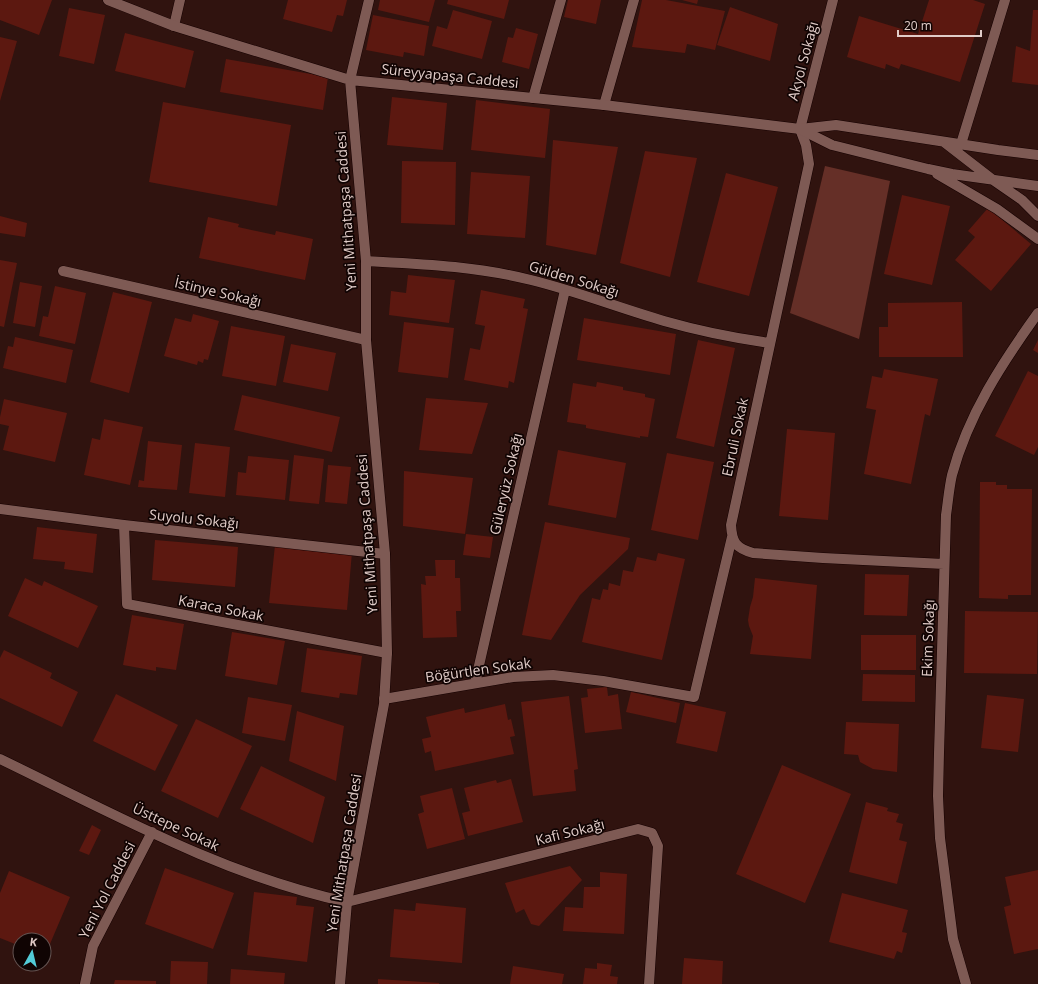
<svg xmlns="http://www.w3.org/2000/svg" width="1038" height="984" viewBox="0 0 1038 984" font-family="'Open Sans',sans-serif">
	<style>
		.green { fill: #652f27 }
		.building { fill: #5c1810 }
		.lines { fill: none; stroke-linecap: round; stroke-linejoin: round }
		.minor-casing { stroke: #160100; stroke-width: 11 }
		.tertiary-casing { stroke: #160100; stroke-width: 11 }
		.minor { stroke: #7e5a54; stroke-width: 10 }
		.tertiary { stroke: #7e5a54; stroke-width: 10 }
		.labels { text-anchor: middle; stroke-width: 3.5; stroke-linejoin: round; paint-order: stroke }
		.street-label { font-size: 14px; fill: #e1ccc8; stroke: #100403 }
	</style>
	<rect width="100%" height="100%" fill="#30130f"/>
	<path class="green" d="M825 166 890 181 859 339 790 313Z"/>
	<path class="building" d="M0 0H52L39 35 0 20Z
		M288 0H347L343 16 337 15 332 32 283 19Z
		M380 0H435L429 22 378 10Z
		M448 0H509L504 19 447 4Z
		M568 0H601L596 24 564 17Z
		M642 0H666L725 11 715 50 687 44 685 53 632 47Z
		M682 0H698L697 4Z
		M929 0H973L985 4 960 82 901 64 899 69 886 64 885 69 847 57 859 16 918 34Z
		M730 7 778 24 770 61 717 45Z
		M69 8 105 15 94 64 59 56Z
		M453 10 492 21 482 59 432 46 437 26 447 29Z
		M1033 10H1038V85L1012 82 1016 46 1030 51Z
		M373 15 429 26 424 56 404 52 403 57 366 50Z
		M516 28 538 34 529 69 502 62 508 37 513 38Z
		M125 33 194 51 185 88 115 71Z
		M0 37 17 41 0 101Z
		M226 59 328 77 323 110 220 92Z
		M392 97 447 103 443 150 387 145Z
		M476 100 550 109 545 158 471 150Z
		M163 102 291 125 277 206 149 182Z
		M553 140 618 147 596 255 546 245Z
		M645 151 697 158 670 277 620 263Z
		M402 161 456 162 455 225 401 223Z
		M471 172 530 176 525 238 467 234Z
		M726 173 778 187 749 296 697 282Z
		M902 195 950 206 932 285 884 274Z
		M988 208 1031 244 991 291 955 260 975 237 968 231Z
		M0 216 27 223 25 237 0 233Z
		M208 217 239 224 238 227 275 235 276 231 313 239 305 280 199 258Z
		M0 260 17 263 4 327 0 326Z
		M408 275 455 280 449 323 389 315 391 291 406 293Z
		M20 282 42 286 35 327 13 323Z
		M55 286 86 293 75 344 39 336 43 316 48 317Z
		M481 290 525 299 523 308 528 309 514 383 509 381 508 388 464 380 470 348 480 350 485 326 475 324Z
		M113 292 152 302 129 393 90 382Z
		M962 302 963 357H879V327H888V303Z
		M193 314 219 321 208 360 204 359 203 363 198 361 197 365 164 356 175 318 191 322Z
		M584 318 676 334 670 375 577 360Z
		M404 322 454 328 448 378 398 372Z
		M231 326 285 336 276 386 222 376Z
		M15 337 73 350 66 383 3 368 8 346 13 347Z
		M698 340 735 348 714 447 676 438Z
		M1038 340V353L1033 350Z
		M291 344 336 353 328 391 283 382Z
		M884 369 938 379 930 416 925 414 911 484 864 474 876 410 866 408 872 376 882 378Z
		M1028 371 1038 376V447L1034 455 995 436Z
		M597 382 623 387V390L645 394V397L655 399 648 437 640 436V438L586 428V425L567 422 573 383 596 387Z
		M242 395 340 417 332 452 234 430Z
		M426 398 488 403 472 454 419 450Z
		M4 399 67 413 55 462 3 450 9 426 0 424V417Z
		M104 419 143 427 130 485 84 475 92 438 100 440Z
		M787 429 835 433 828 520 779 516Z
		M148 441 182 445 177 490 138 487 139 480 144 481Z
		M195 443 230 447 225 497 189 493Z
		M558 450 626 463 616 518 548 505Z
		M667 453 714 462 698 540 651 530Z
		M294 455 324 459 319 504 289 501Z
		M248 456 289 460 285 500 236 495 238 472 246 473Z
		M328 465 351 467 347 504 325 502Z
		M404 471 473 478 465 534 403 526Z
		M980 482H996V485H1007V489H1032L1031 595H1008V599L979 598Z
		M545 522 630 538 628 549 580 595 551 640 522 635Z
		M37 527 97 534 93 573 64 569 65 562 33 559Z
		M466 534 493 537 490 558 463 555Z
		M155 540 238 547 235 587 152 580Z
		M275 545 352 552 347 610 269 603Z
		M658 553 685 559 662 660 582 642 592 598 600 600 603 589 608 590 609 583 620 586 623 570 633 572 637 557 656 561Z
		M435 560H455V578H460L461 611H456L457 637 423 638 421 584 426 585 425 576H436Z
		M865 574 909 575 907 616 864 615Z
		M25 578 42 586 44 581 98 606 78 648 8 616Z
		M755 578 817 585 811 659 750 654 753 636 749 626 748 620 750 607 753 597Z
		M965 611 1038 612 1037 674 964 673Z
		M132 615 184 624 176 670 156 667V671L123 665Z
		M232 632 285 641 277 685 225 676Z
		M861 635H916V670H861Z
		M307 648 362 656 357 695 340 693 339 698 301 692Z
		M4 650 52 673 50 678 78 692 62 727 0 698V658Z
		M863 674 915 675V702L862 701Z
		M607 687 608 696 618 694 622 729 585 733 581 698 588 697 587 689Z
		M631 692 680 703 676 723 626 712Z
		M116 694 178 725 155 771 93 741Z
		M987 695 1024 699 1018 752 981 748Z
		M569 696 578 769 574 770 576 791 533 796 521 702Z
		M248 697 292 705 285 741 242 733Z
		M685 703 726 712 717 752 676 743Z
		M505 704 508 720 511 719 515 736 510 737 514 754 435 771 431 751 425 753 422 739 431 737 426 717 464 708 465 713Z
		M297 711 344 726 336 781 289 761Z
		M196 719 252 746 218 818 161 791Z
		M846 722 899 724 897 772 873 769 860 762 858 755 844 754Z
		M782 765 851 794 805 903 736 874Z
		M261 766 325 797 313 843 240 809Z
		M511 779 523 822 468 836 462 813 470 811 464 788 496 780 497 783Z
		M452 788 465 839 427 849 418 814 424 812 420 796Z
		M866 802 888 808 887 811 899 814 896 822 903 824 899 840 907 842 897 884 849 872Z
		M92 825 101 830 89 855 79 851Z
		M570 866 582 880 539 926 531 924 524 909 516 913 505 883Z
		M165 868 234 893 213 949 145 924Z
		M1038 870V949L1014 954 1004 907 1011 905 1005 877Z
		M9 871 70 897 44 958V940H20V946L0 938V893Z
		M600 872 627 874 624 934 563 931 565 907 583 908 584 887H600Z
		M254 892 297 897 296 905 314 907 307 962 247 955Z
		M842 893 908 910 902 932 907 933 902 953 897 951 894 959 829 942Z
		M416 903 466 908 462 963 390 957 394 909 415 911Z
		M684 958 723 961 722 984H682Z
		M171 961 208 962 207 984H170Z
		M597 963 612 965 610 976 618 977 617 984H583L585 968 597 969Z
		M513 966 564 974 562 984H510Z
		M231 969 285 973 284 984H230Z
		M378 979 439 983V984H378Z
		M115 980 156 981V984H114Z"/>
	<g class="lines">
		<defs>
			<path id="minor" d="M833 0 800 129 806 145 809 164 731 525C732 543 736 548 753 553L823 558 944 564
				M174 26 180 0
				M350 80 369 0
				M533 98 561 0
				M604 105 634 0
				M961 144 1005 0
				M366 261C421 264 476 266 531 280 576 291 619 308 664 321 699 331 734 338 770 343
				M63 271 366 340
				M0 509 124 525 385 554
				M124 525 127 604 387 653
				M475 683 565 290
				M384 699 513 677 553 675 603 681 694 697 732 537
				M0 759C112 813 225 876 347 902L638 829 652 833 658 846 649 984
				M85 984 93 946 152 832
				M966 984 953 939 940 838 938 796 939 753 946 515C948 502 949 488 952 475 968 415 1002 363 1038 313"/>
			<path id="tertiary" d="M108 0 174 26 350 80 604 105 800 129 836 125 998 150 1038 155
				M800 129 832 145 928 169 952 174 1038 186
				M944 142 993 180 1022 200 1038 216
				M937 174 997 209 1038 239
				M340 984 347 902 384 704 387 653 385 554 366 340V261L350 80"/>
		</defs>
		<use href="#minor" class="minor-casing"/>
		<use href="#tertiary" class="tertiary-casing"/>
		<use href="#minor" class="minor"/>
		<use href="#tertiary" class="tertiary"/>
	</g>
	<g class="labels">
		<g class="street-label">
			<text transform="translate(803 61) rotate(-75)" y="5">Akyol Sokağı</text>
			<text transform="translate(450 76) rotate(6)" y="5">Süreyyapaşa Caddesi</text>
			<text transform="translate(346 211) rotate(-94)" y="5">Yeni Mithatpaşa Caddesi</text>
			<text transform="translate(574 279) rotate(17)" y="5">Gülden Sokağı</text>
			<text transform="translate(218 292) rotate(13)" y="5">İstinye Sokağı</text>
			<text transform="translate(735 437) rotate(-78)" y="5">Ebruli Sokak</text>
			<text transform="translate(506 484) rotate(-77)" y="5">Güleryüz Sokağı</text>
			<text transform="translate(194 519) rotate(6)" y="5">Suyolu Sokağı</text>
			<text transform="translate(367 534) rotate(-94)" y="5">Yeni Mithatpaşa Caddesi</text>
			<text transform="translate(221 608) rotate(11)" y="5">Karaca Sokak</text>
			<text transform="translate(928 638) rotate(-88)" y="5">Ekim Sokağı</text>
			<text transform="translate(478 670) rotate(-8)" y="5">Böğürtlen Sokak</text>
			<text transform="translate(176 827) rotate(25)" y="5">Üsttepe Sokak</text>
			<text transform="translate(570 832) rotate(-14)" y="5">Kafi Sokağı</text>
			<text transform="translate(344 853) rotate(-81)" y="5">Yeni Mithatpaşa Caddesi</text>
			<text transform="translate(107 890) rotate(-63)" y="5">Yeni Yol Caddesi</text>
		</g>
	</g>
	<g transform="translate(32 952) rotate(8)"><circle r="19" fill="#100403" stroke="#645452"/>
	<path d="M0-3L7 15L0 10L-7 15Z" fill="#52cbd7"/>
	<text y="-6" font-size="11" font-weight="bold" text-anchor="middle" fill="#e1ccc8">K</text>
	</g>
	<path d="M898 30v6h83v-6" fill="none" stroke="#e1ccc8" stroke-width="2"/>
	<text x="904" y="30" font-size="12" fill="#e1ccc8" stroke="#100403" stroke-width="3" paint-order="stroke">20 m</text>
</svg>
